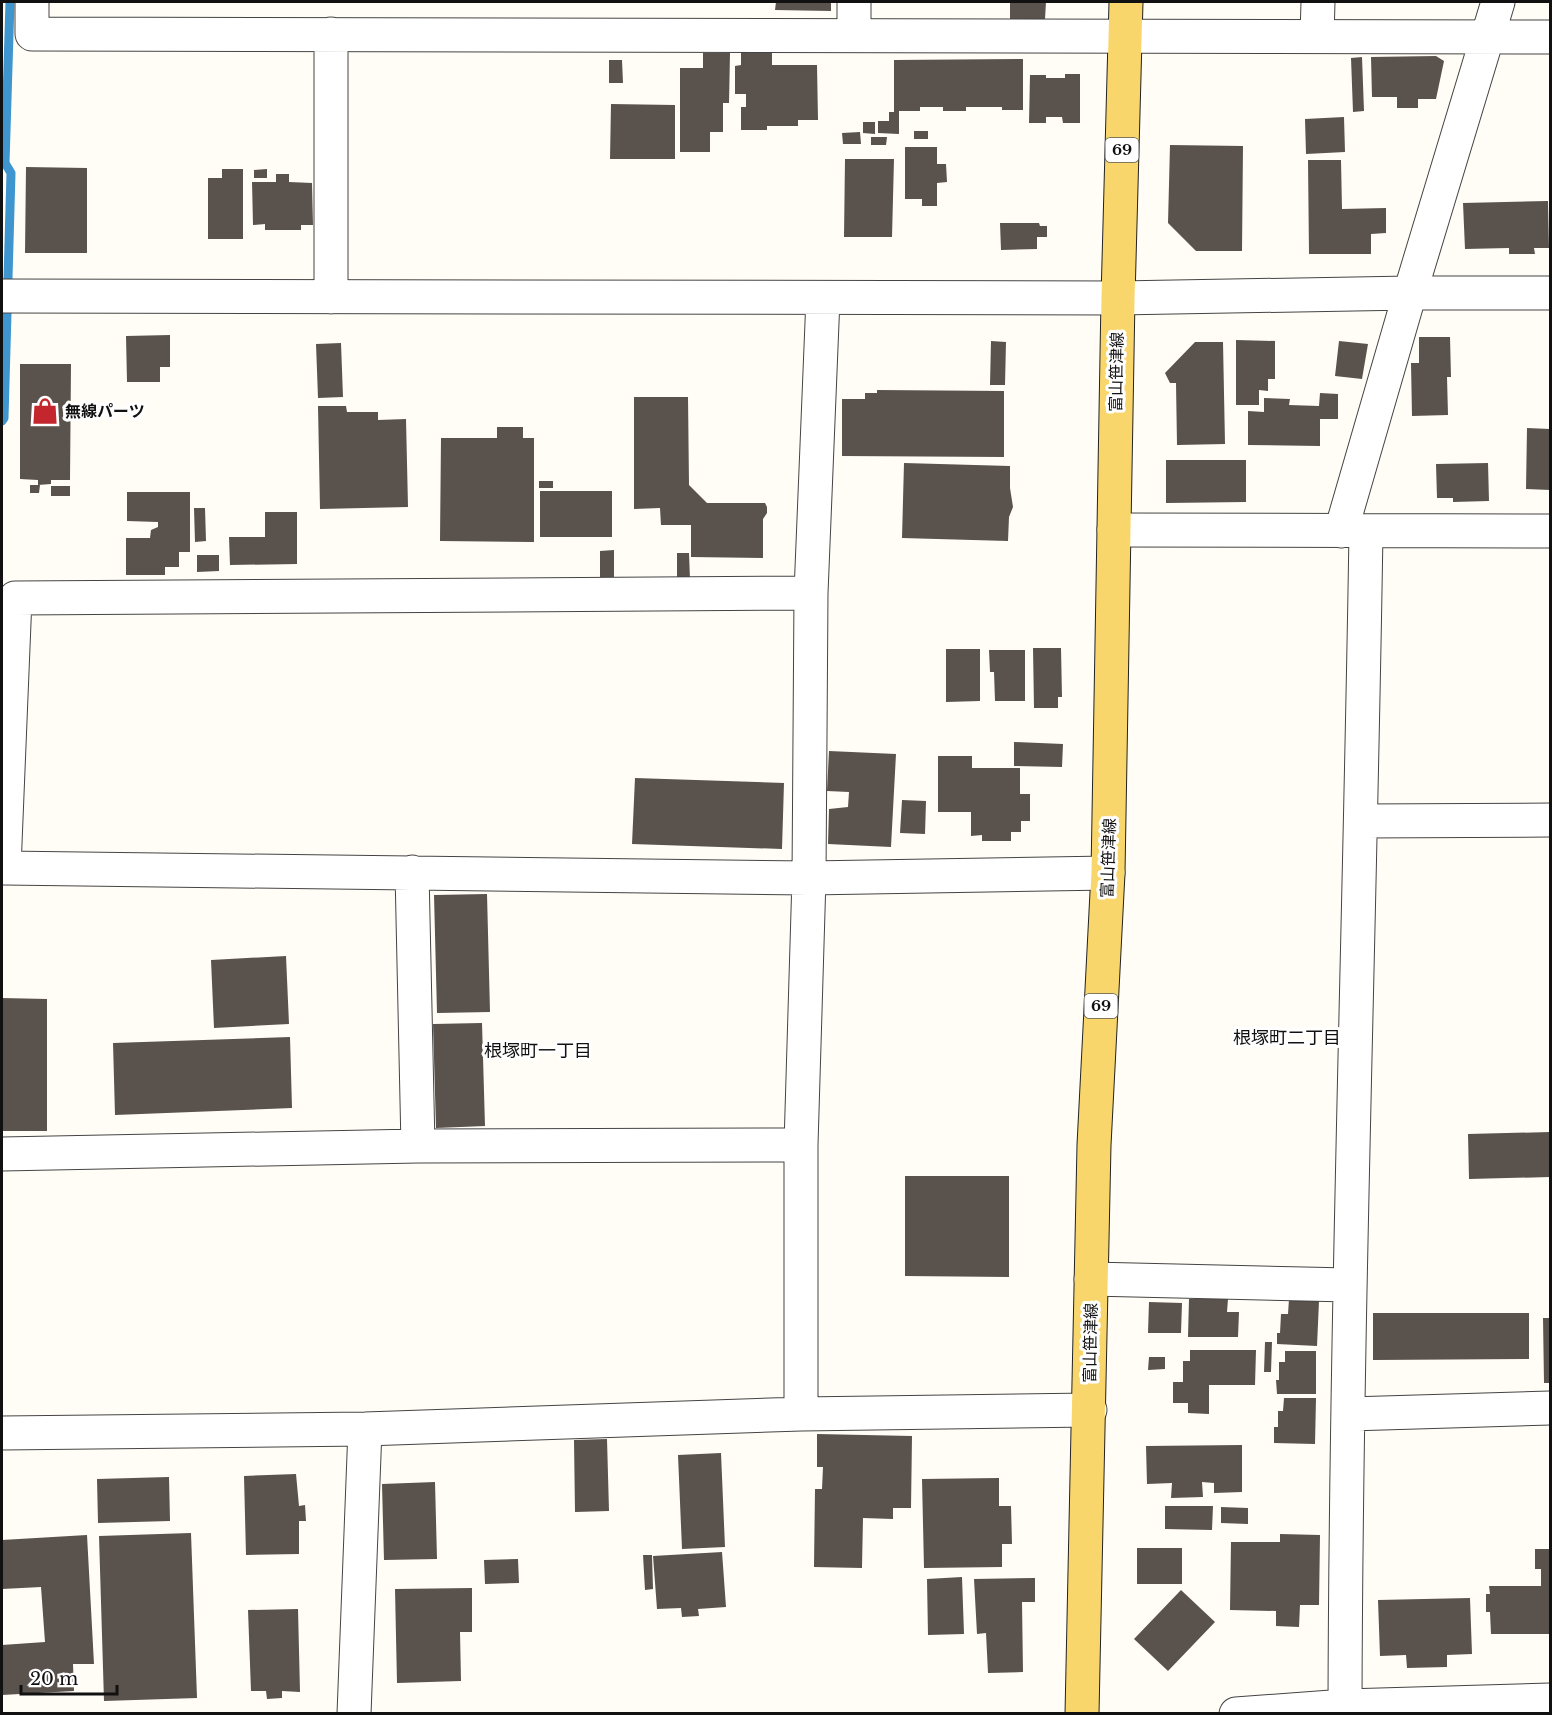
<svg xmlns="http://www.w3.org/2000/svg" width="1552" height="1715" viewBox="0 0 1552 1715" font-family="'Libre Baskerville','Noto Sans JP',serif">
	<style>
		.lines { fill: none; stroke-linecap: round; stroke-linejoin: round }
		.stream { stroke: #3f96cf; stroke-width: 9 }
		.building { fill: #5a524d }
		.minor-casing { stroke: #444; stroke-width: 35 }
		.major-casing { stroke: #222; stroke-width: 35 }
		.minor { stroke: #fff; stroke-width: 33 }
		.major { stroke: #f9d66b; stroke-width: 33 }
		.labels { text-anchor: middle; stroke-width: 6; stroke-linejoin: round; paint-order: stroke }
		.shield { fill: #fff; stroke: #585858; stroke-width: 1.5 }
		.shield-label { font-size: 15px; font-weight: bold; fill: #111 }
		.street-label { font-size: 16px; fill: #111; stroke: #fff }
		.poi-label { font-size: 16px; font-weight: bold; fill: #111; stroke: #fff; text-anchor: start }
		.neighbourhood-label { font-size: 18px; fill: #111; stroke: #fff }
	</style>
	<rect width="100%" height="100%" fill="#fffdf5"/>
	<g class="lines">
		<path class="stream" d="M2 421 4 418 11 173 5 163 10 2"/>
	</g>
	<path class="building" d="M776 2H831V11L775 10Z
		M1010 2H1046L1045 19H1010Z
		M741 51H772V65H817L818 120H798V126H767V130H741V107H746V94H735V66L741 65Z
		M703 53H730L729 103H723V132H710V152H680V68H703Z
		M1436 56 1444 61 1436 99H1418V108H1397V97H1372L1371 57Z
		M1362 57 1364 111 1353 112 1351 58Z
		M1023 59V110H1002V107H966V111H943V107H920V111H899V134L878 133V121H889V112H894V60Z
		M609 60H622L623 83H609Z
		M1065 74H1080V123H1063L1062 117H1046V123H1029L1030 75H1046V78H1065Z
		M611 104 675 105V159H610Z
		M1344 117 1345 152 1306 154 1305 119Z
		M863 122H875V134L863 133Z
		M914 131H928V139H914Z
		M860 132 861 144H843L842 133Z
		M871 137H887L886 145H871Z
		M1170 145 1243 146 1242 251H1196L1168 223Z
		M905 147H937V164H946L947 182 937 183V206H922V199H905Z
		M845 159H894L892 237H844Z
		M1308 160H1341L1342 209 1386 208V233L1371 234V254H1309Z
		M26 167 87 168V253H25Z
		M222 169H243V239H208V178H222Z
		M267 169V178H254V170Z
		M276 174H289V182L312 183 313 225H301V230H265V224L253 225 252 182H276Z
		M1548 201 1549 248H1534L1535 254H1509V248L1465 249 1463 203Z
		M1000 223H1039L1040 226H1047V237H1037V249L1001 250Z
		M170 335V367H160V382H127L126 336Z
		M1419 337H1450L1451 377H1447L1448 415 1412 416 1411 363H1419Z
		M1236 340 1275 341V379H1268V391L1259 390V405H1236Z
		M991 341 1006 342 1005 385H990Z
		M1339 341 1368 344 1362 379 1335 376Z
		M1195 342H1223L1225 444 1177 445 1176 383H1170L1165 373Z
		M341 343 343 397 318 398 316 344Z
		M20 364H71L70 480H51V484L38 485V480L20 479Z
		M877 390 1004 391V457L842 456V399H865V393H877Z
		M1320 393 1338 394V419H1320V446L1248 445V411L1264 412V398L1290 399 1289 405 1319 406Z
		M634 397H688L689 485 707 503H765L767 507V513L763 519V558L691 557V525H661L660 508 634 509Z
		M318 406H346L347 412H378V420L406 419 408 507 320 509Z
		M497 427H523V438H534V542L440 541 441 438H497Z
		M1527 428 1550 429V490L1526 489Z
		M1166 460H1246V502L1166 503Z
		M904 463 1010 466V488L1013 507 1009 517 1008 541 902 538Z
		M1488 463 1489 501 1453 502V498H1437L1436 464Z
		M539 481H553V488H539Z
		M30 485H40L39 493H30Z
		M51 486H70V496H51Z
		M540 491H612V537H540Z
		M127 492H190V552H179V567H165V575H126V538H150L151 530 158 527V522L127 521Z
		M194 508H205L206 541 195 542Z
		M265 512H297V564L230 565 229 537H265Z
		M614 550V578H600V551Z
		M677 553H689L690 580H677Z
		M197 555H219V571L197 572Z
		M1033 648H1061L1062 697H1058V708H1034Z
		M946 649H980V701L946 702Z
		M989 650H1025V701H995L994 672H990Z
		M1014 742 1063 744 1062 767 1014 766Z
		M829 751 896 754 891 847 828 844 829 809 848 807 849 792 827 791Z
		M938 756H972V768H1020V794H1030V821H1021V832H1011V841H982V835L971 836V812H938Z
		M635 778 784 783 782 849 632 844Z
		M902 800 926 801 925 834 900 833Z
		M487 894 490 1012 437 1013 434 895Z
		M286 956 289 1024 214 1028 211 960Z
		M2 998 47 999V1131H2Z
		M482 1023 485 1126 436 1128 433 1024Z
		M290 1037 292 1108 115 1115 113 1043Z
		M1550 1132V1177L1469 1179 1468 1134Z
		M905 1176H1009V1277L905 1276Z
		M1189 1299H1228L1227 1312H1239L1238 1337H1188Z
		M1289 1299 1319 1301 1317 1346 1277 1344V1333H1280L1281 1314H1288Z
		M1149 1302 1182 1303 1181 1333H1148Z
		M1373 1313H1529V1359L1373 1360Z
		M1543 1318H1550V1383H1544Z
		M1265 1342H1272L1271 1372H1264Z
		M1190 1350H1256L1255 1385H1209V1414L1188 1413V1403H1173V1382H1183V1361H1190Z
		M1285 1351H1316V1394H1277L1276 1380H1279V1362H1285Z
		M1149 1357H1165V1369L1148 1370Z
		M1284 1398H1316L1315 1444 1274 1443V1427H1278V1411H1283Z
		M817 1434 912 1436 911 1508H893V1519L863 1518 862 1568 814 1567 815 1489H822L823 1467H817Z
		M607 1439 609 1511 575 1512 574 1440Z
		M1242 1445V1492L1214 1493V1483L1202 1482 1203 1497 1171 1498 1172 1483 1147 1484 1146 1446Z
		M721 1453 725 1547 682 1549 678 1455Z
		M296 1474 299 1506 305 1505 306 1521H299V1554L246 1555 244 1476Z
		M169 1477 170 1521 98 1523 97 1479Z
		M999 1478V1506H1011L1012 1544H1002V1567L924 1568 922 1479Z
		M435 1482 437 1559 384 1560 382 1484Z
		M1165 1506H1213L1212 1530 1165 1529Z
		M1221 1507 1248 1508V1524L1221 1523Z
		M191 1533 197 1698 104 1701 99 1536Z
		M1280 1534 1320 1535 1319 1605H1300L1299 1627 1276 1626V1611L1230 1610 1231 1542H1280Z
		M87 1535 94 1664H73L74 1691 2 1695V1645L45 1642 41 1587 2 1589V1540Z
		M1137 1548H1182V1584H1137Z
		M1535 1549H1550V1634H1491L1490 1612H1486V1594H1490L1489 1586H1541V1569H1535Z
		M722 1552 726 1607 698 1609 699 1616 682 1617 681 1608 657 1609 653 1556Z
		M643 1555H652L653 1589 645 1590Z
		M518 1559 519 1583 485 1584 484 1560Z
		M962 1577 964 1634 928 1635 927 1579Z
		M1035 1578V1602H1022L1023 1672 988 1673 986 1633 977 1634 974 1579Z
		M472 1588V1632H460L461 1681 397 1683 395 1589Z
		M1181 1590 1215 1622 1168 1671 1134 1639Z
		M1470 1598 1472 1654 1447 1655V1667L1407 1668 1406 1655 1380 1656 1378 1600Z
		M298 1609 300 1692 282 1691V1698L267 1699 266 1691H251L248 1610Z"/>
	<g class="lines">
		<defs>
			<path id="minor" d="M32 2V34L1550 37
				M854 35V2
				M1317 36 1318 2
				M2 296 1118 298 1410 293H1550
				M331 297V34
				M1114 530 1550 531
				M1341 531 1410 293 1498 2
				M811 593 15 598 4 868 809 878 1108 873
				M1362 821 1550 820
				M412 872 418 1146
				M2 1154 418 1146 801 1145
				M1091 1279 1349 1285
				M801 1414V1145L809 878 811 593 823 298
				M1349 1414 1550 1408
				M2 1433 365 1429 801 1414 1090 1410
				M1345 1706C1346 1314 1360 923 1366 531
				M354 1714 365 1429
				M1236 1714 1345 1706 1550 1700"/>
			<path id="major" d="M1082 1714 1094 1145 1108 873 1118 298 1126 2"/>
		</defs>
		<use href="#minor" class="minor-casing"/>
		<use href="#major" class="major-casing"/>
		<use href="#minor" class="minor"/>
		<use href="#major" class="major"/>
	</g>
	<defs>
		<symbol id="shop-bare" viewBox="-9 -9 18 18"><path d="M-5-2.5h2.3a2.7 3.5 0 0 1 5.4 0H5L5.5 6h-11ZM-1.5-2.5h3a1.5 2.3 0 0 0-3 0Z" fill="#c4262e" stroke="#fff" stroke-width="2.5" paint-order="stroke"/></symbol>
	</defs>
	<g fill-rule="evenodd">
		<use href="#shop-bare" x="26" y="392" width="38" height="38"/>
	</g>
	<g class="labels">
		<g class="shield">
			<rect x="1105.5" y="138" width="33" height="24" rx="4.5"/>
			<rect x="1084.5" y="994" width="33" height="24" rx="4.5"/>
		</g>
		<g class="shield-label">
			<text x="1122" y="155">69</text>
			<text x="1101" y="1011">69</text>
		</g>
		<g class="street-label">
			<text transform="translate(1116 372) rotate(-89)" y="6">富山笹津線</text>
			<text transform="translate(1108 858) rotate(-88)" y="6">富山笹津線</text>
			<text transform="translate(1090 1343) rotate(-89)" y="6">富山笹津線</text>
		</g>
		<g class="poi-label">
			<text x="65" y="417">無線パーツ</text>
		</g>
		<g class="neighbourhood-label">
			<text x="1287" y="1044">根塚町二丁目</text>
			<text x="538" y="1057">根塚町一丁目</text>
		</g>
	</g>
	<rect width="1552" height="1715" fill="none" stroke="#111111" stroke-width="6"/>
	<path d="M21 1685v9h96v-9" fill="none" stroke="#111111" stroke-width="3"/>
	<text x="30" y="1685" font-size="18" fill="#111111" stroke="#ffffff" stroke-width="4.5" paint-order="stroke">20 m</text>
</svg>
